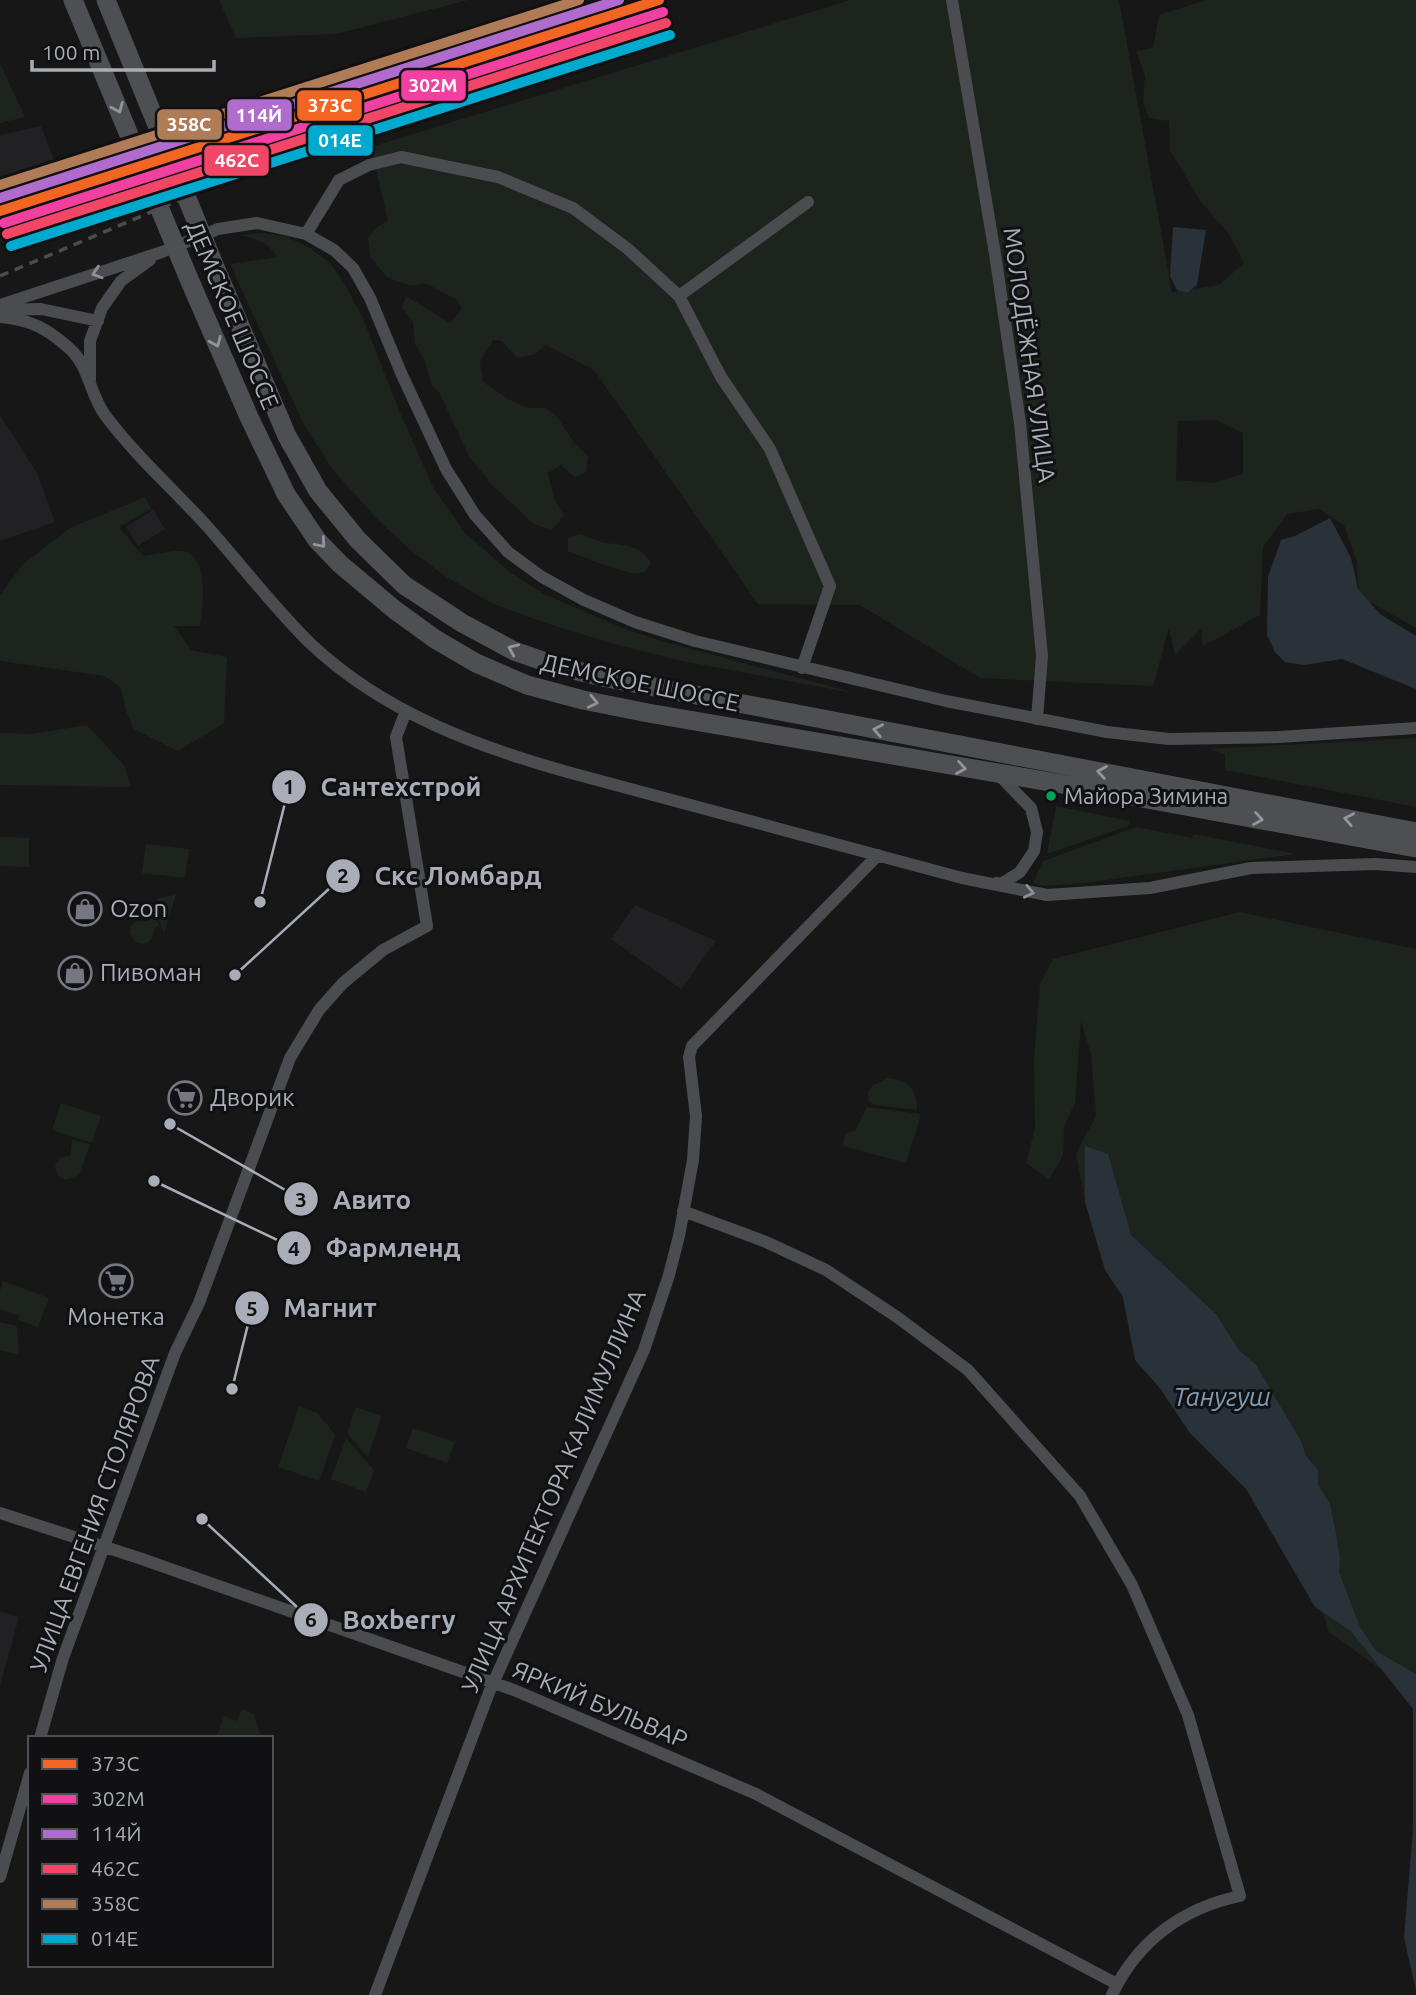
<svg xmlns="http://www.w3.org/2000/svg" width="1416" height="1995" viewBox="0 0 1416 1995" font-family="Ubuntu,sans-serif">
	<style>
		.built { fill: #212123 }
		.green { fill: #1d241e; fill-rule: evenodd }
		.water { fill: #2a3239 }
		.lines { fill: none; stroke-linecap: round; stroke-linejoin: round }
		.minor { stroke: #4b4c50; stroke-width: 12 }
		.primary { stroke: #4d4f52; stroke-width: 19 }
		.rail { stroke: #4b4c4f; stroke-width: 3.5; stroke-dasharray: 9 7; stroke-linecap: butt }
		.rail-1-casing { stroke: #111113; stroke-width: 16 }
		.rail-2-casing { stroke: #111113; stroke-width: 16 }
		.rail-3-casing { stroke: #111113; stroke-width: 16 }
		.rail-4-casing { stroke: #111113; stroke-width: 16 }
		.rail-5-casing { stroke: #111113; stroke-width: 16 }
		.rail-6-casing { stroke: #111113; stroke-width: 16 }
		.rail-1 { stroke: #f26522; stroke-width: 10 }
		.rail-2 { stroke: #f240a1; stroke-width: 10 }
		.rail-3 { stroke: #b06ccc; stroke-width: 10 }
		.rail-4 { stroke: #f34667; stroke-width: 10 }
		.rail-5 { stroke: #b07c57; stroke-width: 10 }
		.rail-6 { stroke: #00a9ce; stroke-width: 10 }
		.oneway { stroke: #91969e }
		.oneway2 { stroke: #8c9099 }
		.bus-dot { fill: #00a651; stroke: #111113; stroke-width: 2.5 }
		.labels { text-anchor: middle; stroke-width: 6; stroke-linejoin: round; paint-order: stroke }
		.bus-label { font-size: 22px; fill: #a8adb8; stroke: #111113; text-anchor: start }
		.street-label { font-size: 24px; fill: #a8adb8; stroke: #111113 }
		.poi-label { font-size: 24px; fill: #a8adb8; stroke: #111113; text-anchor: start }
		.water-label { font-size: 26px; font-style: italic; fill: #7f9bb3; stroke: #111113 }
		.leader { fill: none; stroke: #a8adb8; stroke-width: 2.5 }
		.callout-dot { fill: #a8adb8; stroke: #111113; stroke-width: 2.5 }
		.mark-label { font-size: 21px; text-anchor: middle; font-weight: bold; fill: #111 }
		.callout-label { font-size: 26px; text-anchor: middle; font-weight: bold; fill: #a8adb8; stroke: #111113; stroke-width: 6; stroke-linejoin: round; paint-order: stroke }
		.line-badge { stroke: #111113; stroke-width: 2.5 }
		.badge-label { font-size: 19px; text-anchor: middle; font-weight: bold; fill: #fff }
	</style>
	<rect width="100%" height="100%" fill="#171717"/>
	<path class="built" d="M41 126 59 172 66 207 0 242V135Z
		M0 415 37 473 55 522 0 541Z
		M153 510 165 529 138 546 126 527Z
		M635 905 716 941 681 989 611 939Z
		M0 1611 19 1617 0 1685Z"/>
	<path class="green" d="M219 0H468L336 34 236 38Z
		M850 0H1119L1172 292 1219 285 1244 263 1229 234 1201 202 1170 150 1169 121 1149 118 1143 102 1145 76 1136 51 1153 48 1159 15 1206 0H1416V628L1359 596 1357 563 1344 525 1319 509 1287 514 1263 547 1260 615 1203 646 1201 629 1175 655 1169 628 1153 686 980 678 860 605 758 604 594 370 546 345 535 354 517 358 502 341 493 340 480 362 483 382 508 399 528 408H546L558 418 574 443 588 456 586 472 575 477 561 465 548 473 555 500 564 515 552 530 534 524 491 484 469 456 439 392 432 386 425 361 415 344 413 322 402 307 406 296 450 323 462 308 456 299 425 283 410 286 387 277 370 257 368 238 378 226 388 221 371 147ZM1216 420 1243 433V474L1213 483 1176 480 1178 421Z
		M0 63 25 117 0 123Z
		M263 233 285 236 310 248 330 263 341 278 362 316 399 410 434 489 465 533 511 573 544 594 620 627 661 641 859 694 682 661 614 644 549 624 493 604 445 576 409 549 378 520 333 470 303 423 230 264 277 257C268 242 257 239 240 235Z
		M145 497 151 509 119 527 143 556C154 555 172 550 182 551 211 555 202 606 200 626H174L191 650 227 657 224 723 178 751 134 729 126 712 121 687 104 676 0 661V595L22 565 70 528Z
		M580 534C589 537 598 542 607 543 625 546 641 544 651 563L645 572 634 574 601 564 568 551V537Z
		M87 725 124 765 131 787 0 785V733L32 734Z
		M1416 738V807L1225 770V754L1209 749Z
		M1056 806 1130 821 1128 826 1047 854Z
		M1136 827 1192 838 1193 834 1296 854 1084 883 1045 886 1033 883 1043 861Z
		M0 837 29 838V867L0 866Z
		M146 844 189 849 185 878 142 873Z
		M176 894 164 933 156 913 157 899Z
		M1240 912 1416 949V1714L1404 1686 1329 1632 1282 1486 1085 1202 1076 1154 1096 1116 1091 1054 1081 1021 1075 1103 1064 1127 1063 1156 1049 1179 1026 1163 1035 1128 1034 1059 1040 984 1053 959Z
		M155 916 159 926 154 929C154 936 152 941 144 944L135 942 130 933C131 920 136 922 147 921 150 920 152 918 155 916Z
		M888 1078C907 1079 918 1090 917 1110L874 1105 869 1102 868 1092 873 1085Z
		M61 1103 101 1116 92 1143 52 1130Z
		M867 1107 921 1114 906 1163 843 1146 845 1133 855 1131Z
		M72 1140 90 1144 79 1175C70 1177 65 1184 57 1174L55 1165 61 1157 70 1156Z
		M3 1281 49 1298 38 1327 18 1320 19 1316 0 1309V1291Z
		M0 1322 17 1326 19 1355 0 1350Z
		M299 1406 318 1413 335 1435 319 1481 278 1467Z
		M356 1407 382 1416 368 1457 347 1433Z
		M413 1428 455 1442 447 1463 406 1448Z
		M346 1438 374 1470 366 1492 331 1479Z
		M242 1709 254 1714 261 1738H216L224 1716 237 1721Z"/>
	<path class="water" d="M1173 227 1206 230 1197 285 1187 293 1177 290 1170 276Z
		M1330 518 1351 558 1358 589 1380 614 1416 636V689L1342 659 1304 665 1285 662 1275 652 1267 635 1268 577 1281 540 1295 536Z
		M1085 1146 1108 1154 1131 1235 1216 1314 1239 1350 1256 1365 1301 1441 1306 1456 1318 1470V1485L1330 1504 1336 1533 1340 1558 1339 1572 1360 1627 1376 1651 1416 1674V1990L1404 1938 1413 1829V1709L1351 1631 1315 1607 1246 1489 1190 1433 1159 1387 1135 1360 1123 1297 1105 1270 1085 1202Z"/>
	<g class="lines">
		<path class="minor" d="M952 0 995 254 1020 423 1042 656 1037 719
			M306 234 339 180 369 165 401 157 498 177 573 208 628 249 679 296 721 377 770 449 830 586 802 668
			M679 296 808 202
			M0 305 162 252 218 229 257 223 306 234 334 250 353 268 370 298 402 375 446 469 475 515 508 552 542 577 584 600 635 622 695 641 946 701 1107 732 1169 739 1279 737 1416 728
			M1 310 41 309 98 321
			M0 317C31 320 47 328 70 349 89 366 90 395 105 415 134 454 172 488 205 524 241 564 273 607 311 644 383 712 477 747 571 773L962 878 1047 895 1150 888 1251 868 1375 864 1416 867
			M90 380V341L102 308 121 281 150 260
			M996 883 1001 884 1020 872 1034 851 1037 832 1031 808 999 775
			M683 1211 766 1242 826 1270 897 1317 968 1370 1080 1496 1132 1585 1188 1715 1240 1896C1183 1908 1137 1941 1112 1995
			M0 1513 139 1558 514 1690 756 1794 1117 1984
			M40 1738 63 1658 175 1353 199 1303 290 1058 319 1010 343 983 383 950 427 926 396 737 406 711
			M0 1877 30 1773
			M375 1995 490 1690 644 1350 669 1275 679 1236 693 1160 696 1116 689 1057 692 1046 878 855"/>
		<path class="primary" d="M73 0 189 279 249 417 286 494 317 540 340 564 395 610 435 639 476 663 527 685 583 700 648 713 1120 794 1416 848
			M106 0 215 267 287 436 318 491 358 540 404 585 462 623 514 651 560 667 607 678 1416 832"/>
		<path class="rail" d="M0 276 629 10"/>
		<defs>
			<path id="rail-1" d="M0 211 659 0"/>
			<path id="rail-2" d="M4 223 663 12"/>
			<path id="rail-3" d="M0 198 619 0"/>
			<path id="rail-4" d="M7 234 666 23"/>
			<path id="rail-5" d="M0 185 579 0"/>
			<path id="rail-6" d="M11 246 670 35"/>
		</defs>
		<use href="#rail-1" class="rail-1-casing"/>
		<use href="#rail-2" class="rail-2-casing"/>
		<use href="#rail-3" class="rail-3-casing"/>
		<use href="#rail-4" class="rail-4-casing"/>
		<use href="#rail-5" class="rail-5-casing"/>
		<use href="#rail-6" class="rail-6-casing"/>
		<use href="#rail-1" class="rail-1"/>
		<use href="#rail-2" class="rail-2"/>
		<use href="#rail-3" class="rail-3"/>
		<use href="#rail-4" class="rail-4"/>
		<use href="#rail-5" class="rail-5"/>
		<use href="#rail-6" class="rail-6"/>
	</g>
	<defs><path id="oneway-chevron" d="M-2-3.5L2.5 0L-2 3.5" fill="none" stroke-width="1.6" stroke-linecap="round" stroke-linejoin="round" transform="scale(1.75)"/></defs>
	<g class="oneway">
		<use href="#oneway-chevron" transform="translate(118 108) rotate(67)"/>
		<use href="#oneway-chevron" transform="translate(216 342) rotate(67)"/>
		<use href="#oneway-chevron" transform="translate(321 543) rotate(49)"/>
		<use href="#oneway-chevron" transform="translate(513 649) rotate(-156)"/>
		<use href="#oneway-chevron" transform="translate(593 702) rotate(12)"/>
		<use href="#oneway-chevron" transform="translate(878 730) rotate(-169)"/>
		<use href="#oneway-chevron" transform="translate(961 768) rotate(10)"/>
		<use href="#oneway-chevron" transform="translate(1102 772) rotate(-171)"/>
		<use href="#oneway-chevron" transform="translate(1258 819) rotate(10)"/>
		<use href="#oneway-chevron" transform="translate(1349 819) rotate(-169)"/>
	</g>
	<g class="oneway2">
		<use href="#oneway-chevron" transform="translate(97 273) rotate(162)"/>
		<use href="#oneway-chevron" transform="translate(1029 892) rotate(12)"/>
	</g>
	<defs>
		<symbol id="shop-ring" viewBox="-11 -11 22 22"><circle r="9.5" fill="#111113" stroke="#757880" stroke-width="1.5"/><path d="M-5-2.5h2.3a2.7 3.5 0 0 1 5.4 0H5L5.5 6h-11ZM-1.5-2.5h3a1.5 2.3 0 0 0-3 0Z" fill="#757880"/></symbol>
		<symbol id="supermarket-ring" viewBox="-11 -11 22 22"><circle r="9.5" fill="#111113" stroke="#757880" stroke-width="1.5"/><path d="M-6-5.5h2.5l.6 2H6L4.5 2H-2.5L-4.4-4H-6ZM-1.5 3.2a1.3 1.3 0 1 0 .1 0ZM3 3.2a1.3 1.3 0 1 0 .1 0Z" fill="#757880"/></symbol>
	</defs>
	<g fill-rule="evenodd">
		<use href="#shop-ring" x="66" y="890" width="38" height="38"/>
		<use href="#shop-ring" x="56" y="954" width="38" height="38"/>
		<use href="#supermarket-ring" x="166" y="1079" width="38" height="38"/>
		<use href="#supermarket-ring" x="97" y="1262" width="38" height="38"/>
	</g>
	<circle class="bus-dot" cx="1051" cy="796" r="6"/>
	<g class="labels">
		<g class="bus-label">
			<text x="1064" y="804">Майора Зимина</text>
		</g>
		<g class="street-label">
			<text transform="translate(232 315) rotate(67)" y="8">ДЕМСКОЕ ШОССЕ</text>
			<text transform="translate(1029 355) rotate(82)" y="8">МОЛОДЁЖНАЯ УЛИЦА</text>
			<text transform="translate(640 683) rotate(12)" y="8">ДЕМСКОЕ ШОССЕ</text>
			<text transform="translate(554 1491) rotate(-67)" y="8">УЛИЦА АРХИТЕКТОРА КАЛИМУЛЛИНА</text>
			<text transform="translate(95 1514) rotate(-70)" y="8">УЛИЦА ЕВГЕНИЯ СТОЛЯРОВА</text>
			<text transform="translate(600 1705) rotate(23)" y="8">ЯРКИЙ БУЛЬВАР</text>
		</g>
		<g class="poi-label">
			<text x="110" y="917">Ozon</text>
			<text x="100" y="981">Пивоман</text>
			<text x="210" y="1106">Дворик</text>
			<text x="116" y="1325" text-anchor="middle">Монетка</text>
		</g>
		<g class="water-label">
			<text x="1222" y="1406">Танугуш</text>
		</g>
	</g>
	<path class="leader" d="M260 902L289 787M235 975L343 876M170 1124L301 1199M154 1181L294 1248M232 1389L252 1308M202 1519L311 1620"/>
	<g class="callout-dot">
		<circle cx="260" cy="902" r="7"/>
		<circle cx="235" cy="975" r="7"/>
		<circle cx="170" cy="1124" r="7"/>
		<circle cx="154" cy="1181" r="7"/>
		<circle cx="232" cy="1389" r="7"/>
		<circle cx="202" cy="1519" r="7"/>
		<circle cx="289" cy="787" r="18"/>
		<circle cx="343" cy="876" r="18"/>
		<circle cx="301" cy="1199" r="18"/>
		<circle cx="294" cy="1248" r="18"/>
		<circle cx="252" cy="1308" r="18"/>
		<circle cx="311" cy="1620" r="18"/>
	</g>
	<g class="mark-label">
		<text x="289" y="794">1</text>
		<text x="343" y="883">2</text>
		<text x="301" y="1207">3</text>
		<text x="294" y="1256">4</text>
		<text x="252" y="1316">5</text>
		<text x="311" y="1627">6</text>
	</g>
	<g class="callout-label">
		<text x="401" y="796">Сантехстрой</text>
		<text x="458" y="885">Скс Ломбард</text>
		<text x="372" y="1209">Авито</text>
		<text x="393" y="1257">Фармленд</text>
		<text x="330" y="1317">Магнит</text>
		<text x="399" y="1629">Boxberry</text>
	</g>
	<g class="line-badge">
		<rect x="400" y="69" width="67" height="33" rx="7" fill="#f240a1"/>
		<rect x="296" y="89" width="67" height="33" rx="7" fill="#f26522"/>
		<rect x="226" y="98" width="67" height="34" rx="7" fill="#b06ccc"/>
		<rect x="156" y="108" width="67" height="33" rx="7" fill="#b07c57"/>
		<rect x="307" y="124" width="67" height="33" rx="7" fill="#00a9ce"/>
		<rect x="203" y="144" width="67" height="33" rx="7" fill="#f34667"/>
	</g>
	<g class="badge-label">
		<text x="433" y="92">302М</text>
		<text x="330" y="112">373C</text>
		<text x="259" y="122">114Й</text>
		<text x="189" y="131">358С</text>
		<text x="340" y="147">014Е</text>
		<text x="237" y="167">462С</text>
	</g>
	<rect x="28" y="1736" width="245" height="231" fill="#111113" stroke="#4d4f55" stroke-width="2"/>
	<rect x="42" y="1759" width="35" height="10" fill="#f26522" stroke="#4d4f55" stroke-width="2"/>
	<text x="91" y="1771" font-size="21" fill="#a8adb8">373C</text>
	<rect x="42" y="1794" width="35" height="10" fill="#f240a1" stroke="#4d4f55" stroke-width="2"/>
	<text x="91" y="1806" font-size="21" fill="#a8adb8">302М</text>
	<rect x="42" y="1829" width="35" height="10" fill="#b06ccc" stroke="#4d4f55" stroke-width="2"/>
	<text x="91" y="1841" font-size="21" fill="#a8adb8">114Й</text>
	<rect x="42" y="1864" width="35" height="10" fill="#f34667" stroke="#4d4f55" stroke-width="2"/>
	<text x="91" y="1876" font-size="21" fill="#a8adb8">462С</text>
	<rect x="42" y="1899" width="35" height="10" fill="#b07c57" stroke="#4d4f55" stroke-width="2"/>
	<text x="91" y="1911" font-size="21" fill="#a8adb8">358С</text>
	<rect x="42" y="1934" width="35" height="10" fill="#00a9ce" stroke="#4d4f55" stroke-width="2"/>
	<text x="91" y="1946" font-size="21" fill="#a8adb8">014Е</text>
	<path d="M32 60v10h182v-10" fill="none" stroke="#a8adb8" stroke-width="3.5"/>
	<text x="42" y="60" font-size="21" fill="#a8adb8" stroke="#111113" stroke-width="5" paint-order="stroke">100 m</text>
</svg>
